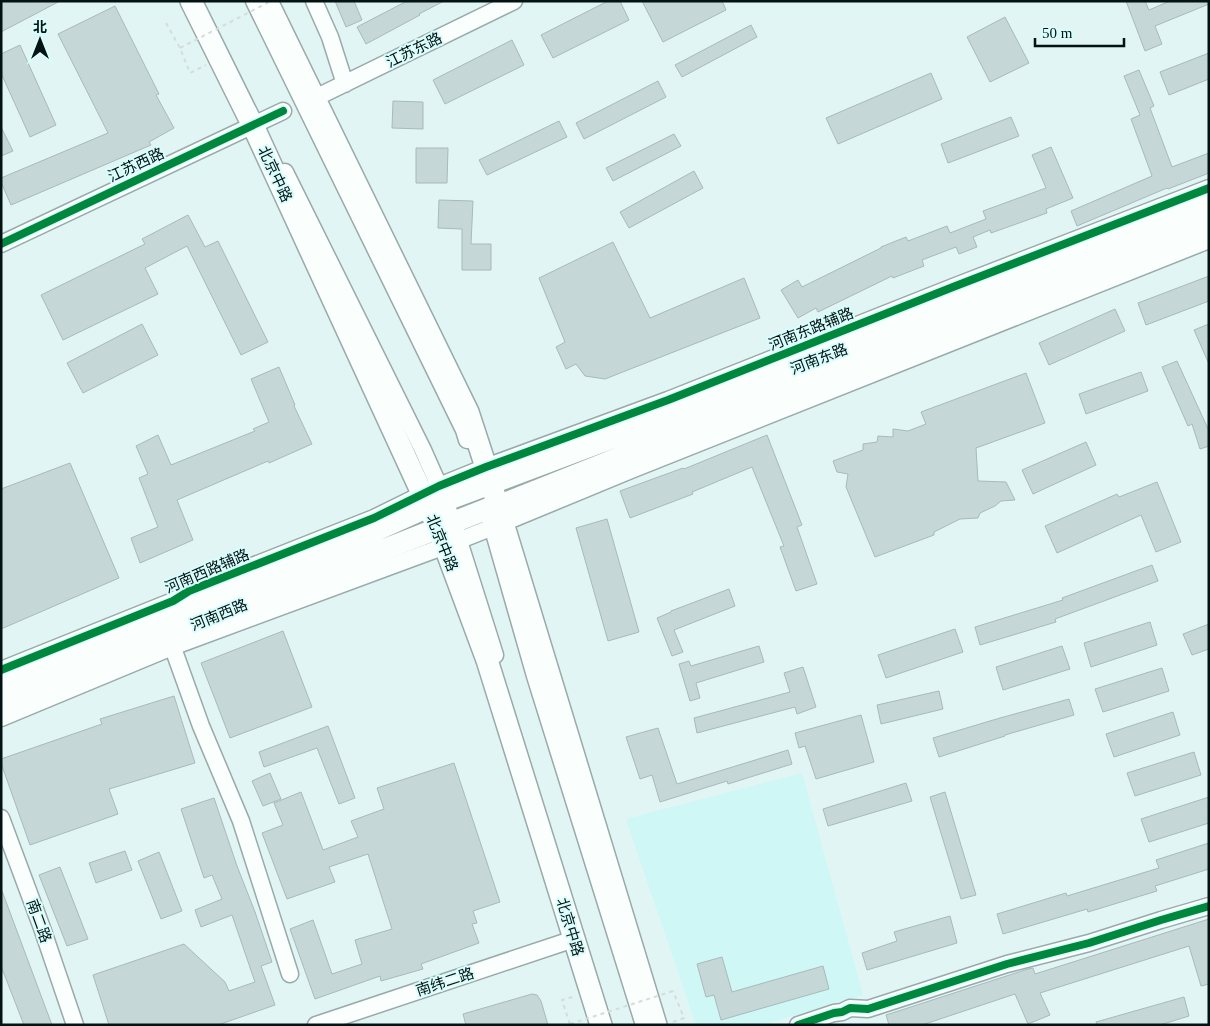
<svg xmlns="http://www.w3.org/2000/svg" width="1210" height="1026" viewBox="0 0 1210 1026" font-family="'Times New Roman','Noto Sans SC',serif">
	<style>
		.built { fill: #cef7f6 }
		.building { fill: #c5d7d6; stroke: #a8bab9 }
		.lines { fill: none; stroke-linecap: round; stroke-linejoin: round }
		.minor-casing { stroke: #98aaa9; stroke-width: 19 }
		.major-casing { stroke: #98aaa9; stroke-width: 24 }
		.path { stroke: #d6dcdc; stroke-width: 2; stroke-dasharray: 4 4; stroke-linecap: butt }
		.minor { stroke: #fafefd; stroke-width: 16 }
		.major { stroke: #fafefd; stroke-width: 21 }
		.path-bridge { stroke: #d6dcdc; stroke-width: 2; stroke-dasharray: 4 4; stroke-linecap: butt }
		.cycleway-casing { stroke: #d8fdfc; stroke-width: 11 }
		.cycleway { stroke: #00873e; stroke-width: 8 }
		.labels { text-anchor: middle; stroke-width: 4; stroke-linejoin: round; paint-order: stroke }
		.street-label { font-size: 15px; fill: #031313; stroke: #d8fdfc }
	</style>
	<rect width="100%" height="100%" fill="#e0f5f4"/>
	<path class="built" d="M802 773 863 995 762 1025H696L626 819Z"/>
	<path class="building" d="M1 1H60L1 32Z
		M335 1H354L362 20 346 27Z
		M407 1H444L419 14 420 15 366 44 357 27Z
		M608 1H620L629 20 553 58 541 35Z
		M642 1H722L726 10 663 42Z
		M1126 1H1145L1149 10 1170 1H1209V4L1155 26 1162 44 1145 51Z
		M115 6 159 94 156 95 174 128 149 142 151 145 11 205 1 182V178L108 133 58 34Z
		M1005 17 1029 63 990 82 967 37Z
		M751 25 757 37 682 77 675 65Z
		M512 40 524 65 445 104 433 80Z
		M20 45 56 125 30 137 1 73V54Z
		M1209 53V79L1169 95 1160 72Z
		M1139 70 1154 106 1150 108 1172 167 1209 153V173L1168 189 1167 188 1077 226 1071 211 1152 176 1131 119 1140 115 1124 76Z
		M931 73 942 99 838 144 826 118Z
		M658 81 666 97 584 139 576 123Z
		M393 101 423 102V129L392 128Z
		M1011 117 1019 136 948 163 941 144Z
		M559 121 567 137 487 175 479 160Z
		M1 127 13 151 1 156Z
		M674 134 681 146 613 181 606 168Z
		M1051 147 1073 198 1046 209 1047 213 991 233 990 230 973 237 977 247 959 254 956 247 922 260 924 266 893 278 892 276 818 312 816 308 798 318 781 290 798 280 802 287 881 248V247L906 237 908 241 947 226 950 233 986 219 983 211 1046 188 1032 155Z
		M416 148H448L447 183H416Z
		M694 171 703 188 629 228 620 212Z
		M439 200 473 201 471 244H491V270H462V229L438 228Z
		M188 215 205 247 218 241 268 342 241 355 187 246 145 268 158 294 63 340 41 295 145 244 142 239Z
		M613 242 650 318 744 278 760 318 605 379 585 376 576 364 566 369 556 347 565 342 539 278Z
		M1209 276V301L1146 325 1138 303Z
		M1115 309 1125 331 1049 365 1039 343Z
		M142 324 158 355 83 393 67 363Z
		M1209 324V364L1194 330Z
		M1177 361 1209 431V446L1200 449 1192 424 1188 426 1162 367Z
		M279 367 295 405 294 406 312 444 269 463 268 461 177 500 193 540 140 563 131 538 158 527 139 478 148 474 136 446 158 435 171 465 255 431 253 429 269 422 251 379Z
		M1141 372 1148 391 1086 414 1079 394Z
		M1026 373 1045 423 976 448 978 481 1006 482 1015 500 1001 501 995 506 980 513 978 518 960 519 934 532V535L875 557 846 487 848 474 837 472 833 461 863 450V444L877 442 878 436 893 437V429L908 431 926 424 921 412Z
		M767 435 802 525 797 527 817 584 796 591 780 547 784 546 752 467 692 492 693 494 630 518 620 491 683 468 684 469Z
		M1086 442 1096 465 1033 494 1022 470Z
		M70 463 119 578 1 629V489Z
		M1157 482 1181 542 1156 552 1141 515 1057 553 1045 526 1117 494 1119 497Z
		M607 519 639 632 608 641 576 528Z
		M1152 565 1158 581 1055 619 1056 622 980 645 975 627 1063 600 1062 598Z
		M729 589 735 606 674 630 683 652 672 656 657 618 671 612V611Z
		M1150 622 1157 645 1091 667 1084 643Z
		M1209 624V649L1192 655 1183 634Z
		M955 629 963 652 886 678 878 655Z
		M283 631 312 707 230 738 201 663Z
		M759 646 764 662 696 683 700 698 690 701 679 664 689 661 691 666Z
		M1062 646 1070 669 1003 690 996 667Z
		M803 667 816 707 797 714 795 707 697 733 694 718 790 692 784 673Z
		M1162 668 1169 691 1103 712 1095 689Z
		M939 691 943 709 881 724 877 705Z
		M174 696 195 763 109 789 118 814 30 845 1 763V759L102 724 100 719Z
		M1069 699 1074 715 1005 735V736L939 757 933 738 1000 718Z
		M1173 712 1180 735 1114 757 1106 734Z
		M861 715 874 762 816 779 805 746 799 748 795 733Z
		M328 726 355 798 339 804 317 748 264 767 259 752Z
		M658 728 677 784 788 750 792 764 728 784 727 781 660 802 652 775 640 779 626 737Z
		M1194 752 1201 775 1135 796 1127 773Z
		M454 763 500 902 473 911 477 923 472 924 479 943 421 964 423 969 381 981 380 976 315 999 290 929 313 920 332 974 362 964 355 940 392 929 368 854 329 867 335 882 287 899 262 833 283 825 274 803 301 792 323 850 358 837 351 821 384 809 377 788Z
		M270 773 281 799 263 806 252 781Z
		M906 783 912 801 828 826 823 809Z
		M945 792 976 895 961 899 930 797Z
		M1209 797V823L1149 842 1141 819Z
		M214 798 237 866 255 912 272 962 261 966 275 1005 218 1025H109L93 975 184 944 225 982 229 991 255 982 232 915 201 927 195 910 222 899 212 875 204 878 181 809Z
		M1209 843V869L1155 886 1157 891 1088 912 1087 909 1003 934 997 914 1066 893 1067 896 1159 868 1156 860Z
		M125 851 132 870 96 883 89 863Z
		M159 852 182 911 161 919 138 861Z
		M60 867 88 939 67 946 39 875Z
		M2 891 52 1025H24L1 966V892Z
		M950 916 957 943 867 970 862 953 897 941 894 932Z
		M1209 919V984L1201 986 1189 946 1040 993 1050 1015 1028 1024 1015 994 922 1025H889L886 1015 1028 969 1033 968 1035 974Z
		M722 957 732 992 823 966 829 989 721 1020 714 995 706 997 697 964Z
		M532 994 537 995 541 1001 548 1025H466L463 1014Z
		M1184 997 1189 1016 1160 1025H1097L1096 1022Z"/>
	<g class="lines">
		<defs>
			<path id="minor" d="M254 1 464 430 467 440
				M314 1 330 37 345 84
				M315 98 514 1
				M285 172 423 450 439 486 453 522 495 655
				M1 244 283 111
				M490 519 535 676 644 1025
				M169 637 201 726 241 821 290 974
				M1 670 173 601 189 591 374 518 439 486 486 467 668 400 953 287 1209 188
				M1 718 172 647 445 546 503 523 631 470 1209 240
				M1 818 42 928 75 1025
				M316 1025 574 939
				M798 1025 834 1013 842 1012 850 1008 868 1009 1007 964 1089 943 1161 920 1209 906"/>
			<path id="major" d="M191 1 255 130 438 528 487 660 601 1025
				M267 1 468 412 486 467 656 1025
				M1 685 268 579 428 507 700 405 1209 206
				M1 704 168 635 487 509 498 506 1209 223"/>
		</defs>
		<use href="#minor" class="minor-casing"/>
		<use href="#major" class="major-casing"/>
		<path class="path" d="M166 23 180 48 190 73 206 65
			M673 1022 684 1018 673 991
			M570 1024 562 1000 576 996"/>
		<use href="#minor" class="minor"/>
		<use href="#major" class="major"/>
		<path class="path-bridge" d="M180 48 271 1
			M570 1024 673 991"/>
		<defs>
			<path id="cycleway" d="M1 244 283 111
				M1 670 173 601 189 591 374 518 439 486 486 467 668 400 953 287 1209 188
				M798 1025 834 1013 842 1012 850 1008 868 1009 1007 964 1089 943 1161 920 1209 906"/>
		</defs>
		<use href="#cycleway" class="cycleway-casing"/>
		<use href="#cycleway" class="cycleway"/>
	</g>
	<g class="labels">
		<g class="street-label">
			<text transform="translate(414 50) rotate(-26)" y="5">江苏东路</text>
			<text transform="translate(136 165) rotate(-25)" y="5">江苏西路</text>
			<text transform="translate(275 174) rotate(65)" y="5">北京中路</text>
			<text transform="translate(811 329) rotate(-22)" y="5">河南东路辅路</text>
			<text transform="translate(819 359) rotate(-21)" y="5">河南东路</text>
			<text transform="translate(442 543) rotate(68)" y="5">北京中路</text>
			<text transform="translate(207 571) rotate(-23)" y="5">河南西路辅路</text>
			<text transform="translate(219 615) rotate(-22)" y="5">河南西路</text>
			<text transform="translate(39 921) rotate(70)" y="5">南二路</text>
			<text transform="translate(570 927) rotate(73)" y="5">北京中路</text>
			<text transform="translate(445 982) rotate(-18)" y="5">南纬二路</text>
		</g>
	</g>
	<rect width="1210" height="1026" fill="none" stroke="#031313" stroke-width="5"/>
	<g transform="translate(40 40)" stroke="#d8fdfc" stroke-width="4" paint-order="stroke">
	<path d="M0-4L9 19L0 12L-9 19Z" fill="#031313"/>
	<text y="-8" font-size="14" font-weight="bold" text-anchor="middle" fill="#031313">北</text>
	</g>
	<path d="M1035 38v8h89v-8" fill="none" stroke="#031313" stroke-width="2.5"/>
	<text x="1042" y="38" font-size="15" fill="#031313" stroke="#d8fdfc" stroke-width="4" paint-order="stroke">50 m</text>
</svg>
